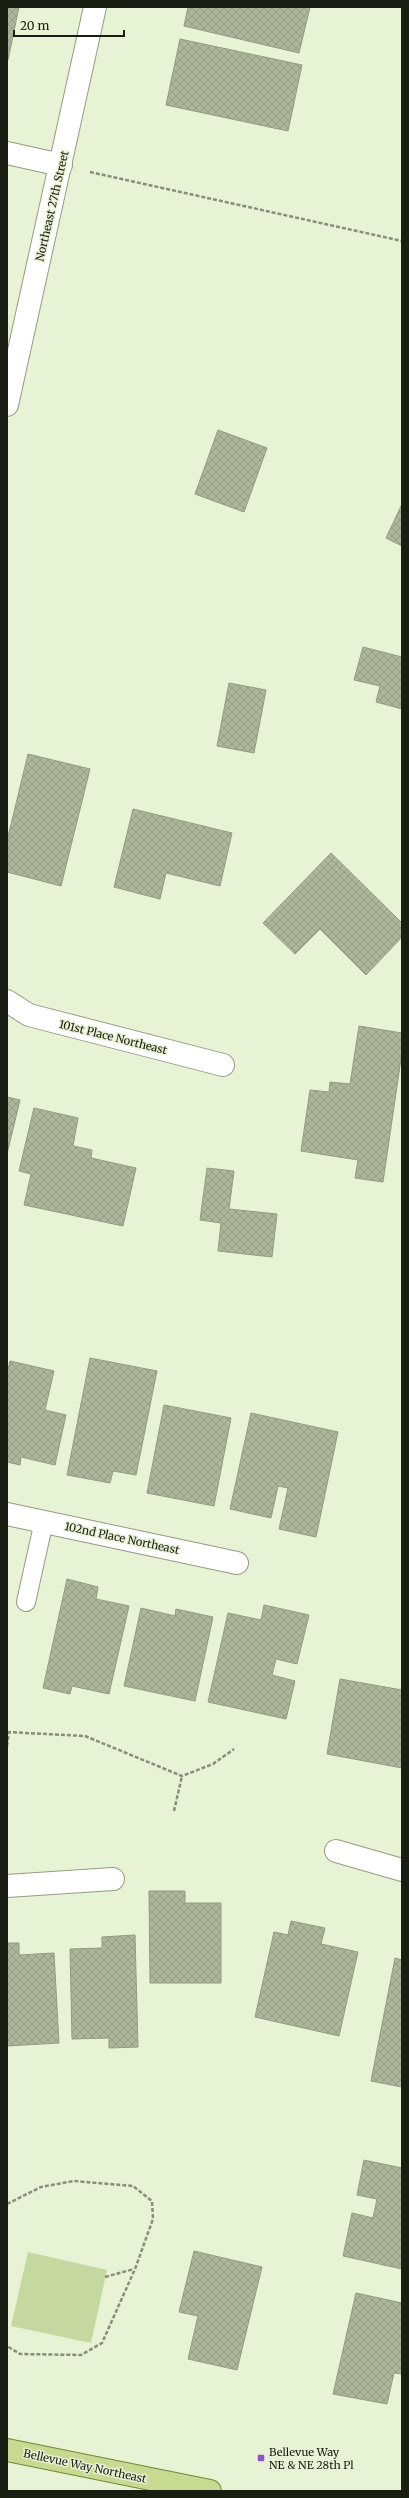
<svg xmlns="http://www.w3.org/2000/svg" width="409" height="2498" viewBox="0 0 409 2498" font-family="Merriweather,serif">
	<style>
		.garden { fill: #c6d89f }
		.building { fill: url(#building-cross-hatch); stroke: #929b7f }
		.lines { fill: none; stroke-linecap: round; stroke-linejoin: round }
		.service-casing { stroke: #939c81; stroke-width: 20 }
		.minor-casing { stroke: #939c81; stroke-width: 24 }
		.primary-casing { stroke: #738834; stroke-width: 24 }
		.path { stroke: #888e79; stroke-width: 2.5; stroke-dasharray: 4 2; stroke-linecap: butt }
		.service { stroke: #fff; stroke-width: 18 }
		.minor { stroke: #fff; stroke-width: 22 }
		.primary { stroke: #c8da91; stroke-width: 22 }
		.poi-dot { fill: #8c55cd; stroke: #e8f2d4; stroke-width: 1.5 }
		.labels { text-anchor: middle; stroke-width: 3; stroke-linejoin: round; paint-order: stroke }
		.street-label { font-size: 11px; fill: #1a1d12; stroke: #e8f2d4 }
		.poi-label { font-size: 11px; fill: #1a1d12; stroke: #e8f2d4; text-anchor: start }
	</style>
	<defs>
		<pattern id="building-cross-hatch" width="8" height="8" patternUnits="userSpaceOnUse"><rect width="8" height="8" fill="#adb69a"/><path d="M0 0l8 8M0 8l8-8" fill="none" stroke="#949c84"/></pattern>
	</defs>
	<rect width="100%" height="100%" fill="#e8f2d4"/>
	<path class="garden" d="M28 2252 107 2270 91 2343 11 2326Z"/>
	<path class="building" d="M7 7H19L8 60H7Z
		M188 7H310L299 53 184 26Z
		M180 39 302 65 288 131 166 105Z
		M218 430 267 448 244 512 195 494Z
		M402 504V546L386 538Z
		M363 647 402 657V709L376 702 380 686 354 680Z
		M229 683 266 690 254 753 217 746Z
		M28 754 90 769 61 886 7 872V841Z
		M133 809 232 833 220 886 166 873 160 899 114 887Z
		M331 853 402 923V937L366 975 320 929 295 954 263 923Z
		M359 1026 402 1033V1052L383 1182 355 1178 358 1160 301 1151 310 1090 329 1092 330 1082 350 1084Z
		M7 1097 20 1100 7 1154Z
		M34 1108 78 1118 73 1146 92 1150 91 1158 136 1168 123 1226 24 1205 31 1174 19 1171Z
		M207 1168 234 1171 229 1209 277 1214 272 1257 218 1251 221 1223 200 1220Z
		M90 1358 157 1371 136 1475 113 1471 110 1483 67 1475Z
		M10 1361 54 1371 45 1410 66 1415 55 1465 21 1457 20 1465 7 1462V1374Z
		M164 1405 231 1418 214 1506 147 1493Z
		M251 1413 338 1432 316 1537 279 1529 288 1488 278 1486 271 1518 230 1509Z
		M67 1579 98 1587 96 1599 129 1606 109 1694 72 1686 70 1694 43 1688Z
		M264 1605 309 1615 297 1664 276 1659 272 1675 295 1681 286 1719 208 1702 228 1613 261 1620Z
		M141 1608 175 1616 176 1609 213 1617 195 1701 124 1686Z
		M340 1679 402 1690V1768L327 1754Z
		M149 1891H185V1903H221V1983H150Z
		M291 1921 325 1928 321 1944 358 1952 339 2036 255 2017 274 1932 288 1935Z
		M135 1935 138 2047 109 2048V2038L72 2039 70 1949 102 1948V1937Z
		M7 1943H19V1955L54 1953 59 2043 7 2046Z
		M395 1958 402 1960V2087L371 2081Z
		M364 2160 402 2168V2269L343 2256 352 2213 373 2218 377 2199 357 2195Z
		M194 2251 262 2267 237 2370 188 2359 198 2316 179 2312Z
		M356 2293 402 2303V2374L394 2373 387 2404 333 2394Z"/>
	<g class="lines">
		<defs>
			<path id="service" d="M26 1602 44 1521"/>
			<path id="minor" d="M7 153 61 165
				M7 405 95 7
				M7 1001 29 1015 223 1065
				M7 1514 237 1563
				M336 1851 402 1870
				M7 1886 113 1879"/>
			<path id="primary" d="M7 2450 210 2491"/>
		</defs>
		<use href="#service" class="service-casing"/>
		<use href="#minor" class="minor-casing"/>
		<use href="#primary" class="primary-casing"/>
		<path class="path" d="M90 172 402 241
			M7 1732 85 1736 182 1776 213 1764 234 1749
			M7 1746 9 1732
			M174 1811 182 1776
			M7 2204 41 2187 74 2181 133 2186 152 2201 153 2219 135 2269 102 2343 81 2355 20 2354 7 2346
			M105 2277 134 2269"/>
		<use href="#service" class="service"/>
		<use href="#minor" class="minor"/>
		<use href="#primary" class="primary"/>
	</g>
	<rect class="poi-dot" x="257" y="2454" width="8" height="8" rx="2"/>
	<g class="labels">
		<g class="street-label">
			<text transform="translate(52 206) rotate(-77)" y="4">Northeast 27th Street</text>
			<text transform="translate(113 1037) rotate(14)" y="4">101st Place Northeast</text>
			<text transform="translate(122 1538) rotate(12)" y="4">102nd Place Northeast</text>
			<text transform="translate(85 2466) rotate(12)" y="4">Bellevue Way Northeast</text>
		</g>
		<g class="poi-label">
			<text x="269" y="2456">Bellevue Way<tspan x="269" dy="13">NE &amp; NE 28th Pl</tspan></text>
		</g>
	</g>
	<rect width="409" height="2498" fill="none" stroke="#1a1d12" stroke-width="16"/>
	<path d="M14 30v6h110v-6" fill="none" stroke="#1a1d12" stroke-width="2"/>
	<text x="20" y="30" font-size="12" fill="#1a1d12" stroke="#e8f2d4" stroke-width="3" paint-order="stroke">20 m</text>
</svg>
